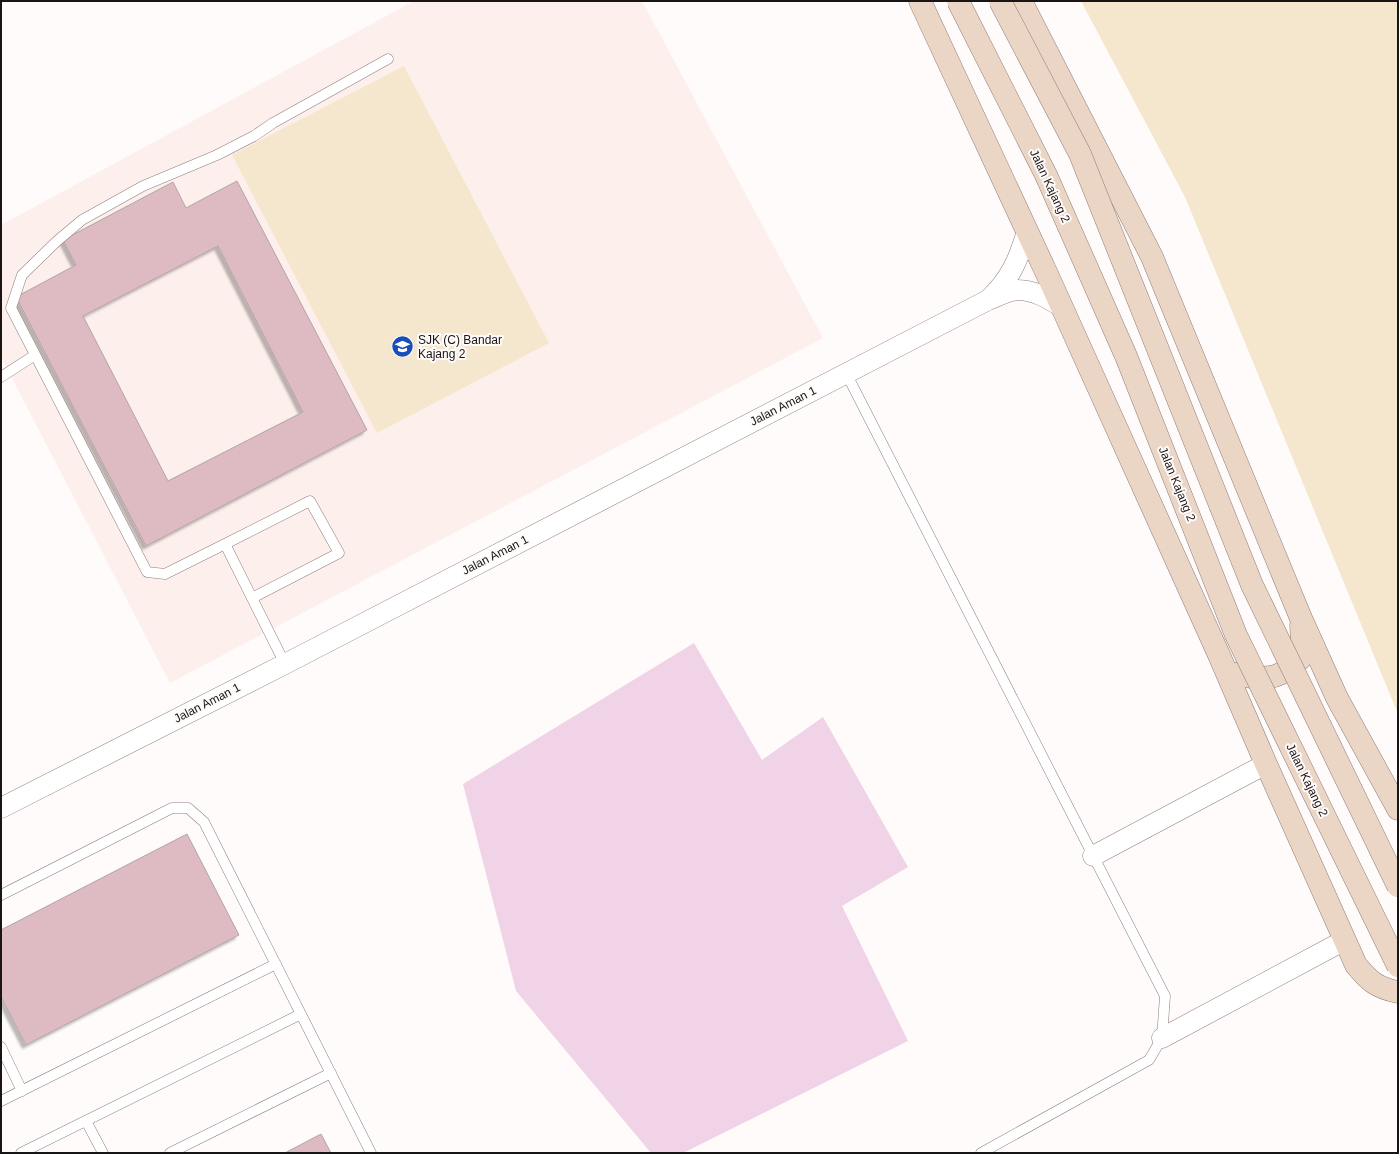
<svg xmlns="http://www.w3.org/2000/svg" width="1399" height="1154" viewBox="0 0 1399 1154" font-family="Arial,sans-serif">
	<style>
		.built { fill: #fdefec }
		.green { fill: #f5e7ce }
		.water { fill: #f0d3e6 }
		.building { fill: #debbc2; stroke: #b2a4a6; fill-rule: evenodd; filter: url(#shadow) }
		.lines { fill: none; stroke-linecap: round; stroke-linejoin: round }
		.lane-casing { stroke: #8d7f7d; stroke-width: 11 }
		.street-casing { stroke: #8d7f7d; stroke-width: 21 }
		.secondary-casing { stroke: #8d7f7d; stroke-width: 23 }
		.lane { stroke: #fff; stroke-width: 10 }
		.street { stroke: #fff; stroke-width: 20 }
		.secondary { stroke: #ebd5c5; stroke-width: 22 }
		.secondary-bridge-casing { stroke: #8d7f7d; stroke-width: 23; stroke-linecap: butt }
		.secondary-bridge { stroke: #ebd5c5; stroke-width: 22 }
		.labels { text-anchor: middle; stroke-width: 4; stroke-linejoin: round; paint-order: stroke }
		.street-label { font-size: 12px; fill: #1a1414; stroke: #fefbfa }
		.poi-label { font-size: 12px; fill: #1a1414; stroke: #fefbfa; text-anchor: start }
	</style>
	<defs>
		<filter id="shadow"><feDropShadow dx="-3.5" dy="3.5" stdDeviation="1" flood-color="#0004"/></filter>
	</defs>
	<rect width="100%" height="100%" fill="#fefbfa"/>
	<path class="built" d="M414 1H642L823 338 170 683 1 357V225Z"/>
	<path class="green" d="M1081 1H1398V714L1185 197Z
		M404 66 549 343 377 433 232 155Z"/>
	<path class="water" d="M694 643 762 760 823 717 908 867 842 906 908 1041 683 1153H651L516 991 463 784Z"/>
	<path class="building" d="M237 181 367 430 146 546 16 297 76 265 63 240 173 182 186 208ZM218 246 303 412 168 481 83 316Z
		M187 834 239 935 26 1045 1 997V930Z
		M321 1134 331 1153H285Z"/>
	<g class="lines">
		<defs>
			<path id="lane" d="M846 373 1165 996 1162 1038 1149 1060 981 1153
				M1 377 35 355
				M225 544 310 501 339 553 252 598
				M285 664 225 544 165 574 147 572 11 308 22 275 57 241 82 220 143 186 217 155 254 136 273 123 388 59
				M1 895 172 808H188L204 822 371 1153
				M1 1047 22 1091
				M1 1101 276 964
				M86 1121 103 1153
				M21 1153 301 1014
				M170 1153 331 1073"/>
			<path id="street" d="M988 300C1010 280 1019 259 1027 231
				M1 808 285 664 988 300C996 297 1010 290 1018 290 1034 290 1049 299 1062 307
				M1093 856 1266 764
				M1162 1038 1345 940"/>
			<path id="secondary" d="M920 1 1047 274 1219 655 1266 764 1356 965C1369 981 1377 988 1398 992
				M1021 1 1152 257 1300 616 1337 698 1398 809
				M1240 673C1245 677 1249 677 1255 677 1276 680 1285 672 1300 659L1302 644 1301 625"/>
		</defs>
		<use href="#lane" class="lane-casing"/>
		<use href="#street" class="street-casing"/>
		<use href="#secondary" class="secondary-casing"/>
		<use href="#lane" class="lane"/>
		<use href="#street" class="street"/>
		<use href="#secondary" class="secondary"/>
		<defs>
			<path id="secondary-bridge" d="M958 1 1046 175 1126 356 1236 635 1398 966
				M1000 1 1080 154 1252 585 1398 886"/>
		</defs>
		<use href="#secondary-bridge" class="secondary-bridge-casing"/>
		<use href="#secondary-bridge" class="secondary-bridge"/>
	</g>
	<defs>
		<symbol id="school-disc" viewBox="-11 -11 22 22"><circle r="9.5" fill="#174eba" stroke="#fefbfa"/><path d="M0-5L7-2L0 1L-7-2ZM-4 1L0 2.5L4 1V4Q0 6-4 4Z" fill="#fff"/></symbol>
	</defs>
	<g fill-rule="evenodd">
		<use href="#school-disc" x="390" y="334" width="25" height="25"/>
	</g>
	<g class="labels">
		<g class="street-label">
			<text transform="translate(1050 186) rotate(65)" y="4">Jalan Kajang 2</text>
			<text transform="translate(783 406) rotate(-27)" y="4">Jalan Aman 1</text>
			<text transform="translate(1177 484) rotate(68)" y="4">Jalan Kajang 2</text>
			<text transform="translate(495 555) rotate(-27)" y="4">Jalan Aman 1</text>
			<text transform="translate(207 703) rotate(-27)" y="4">Jalan Aman 1</text>
			<text transform="translate(1307 780) rotate(64)" y="4">Jalan Kajang 2</text>
		</g>
		<g class="poi-label">
			<text x="418" y="344">SJK (C) Bandar<tspan x="418" dy="14">Kajang 2</tspan></text>
		</g>
	</g>
	<rect width="1399" height="1154" fill="none" stroke="#1a1414" stroke-width="4"/>
</svg>
